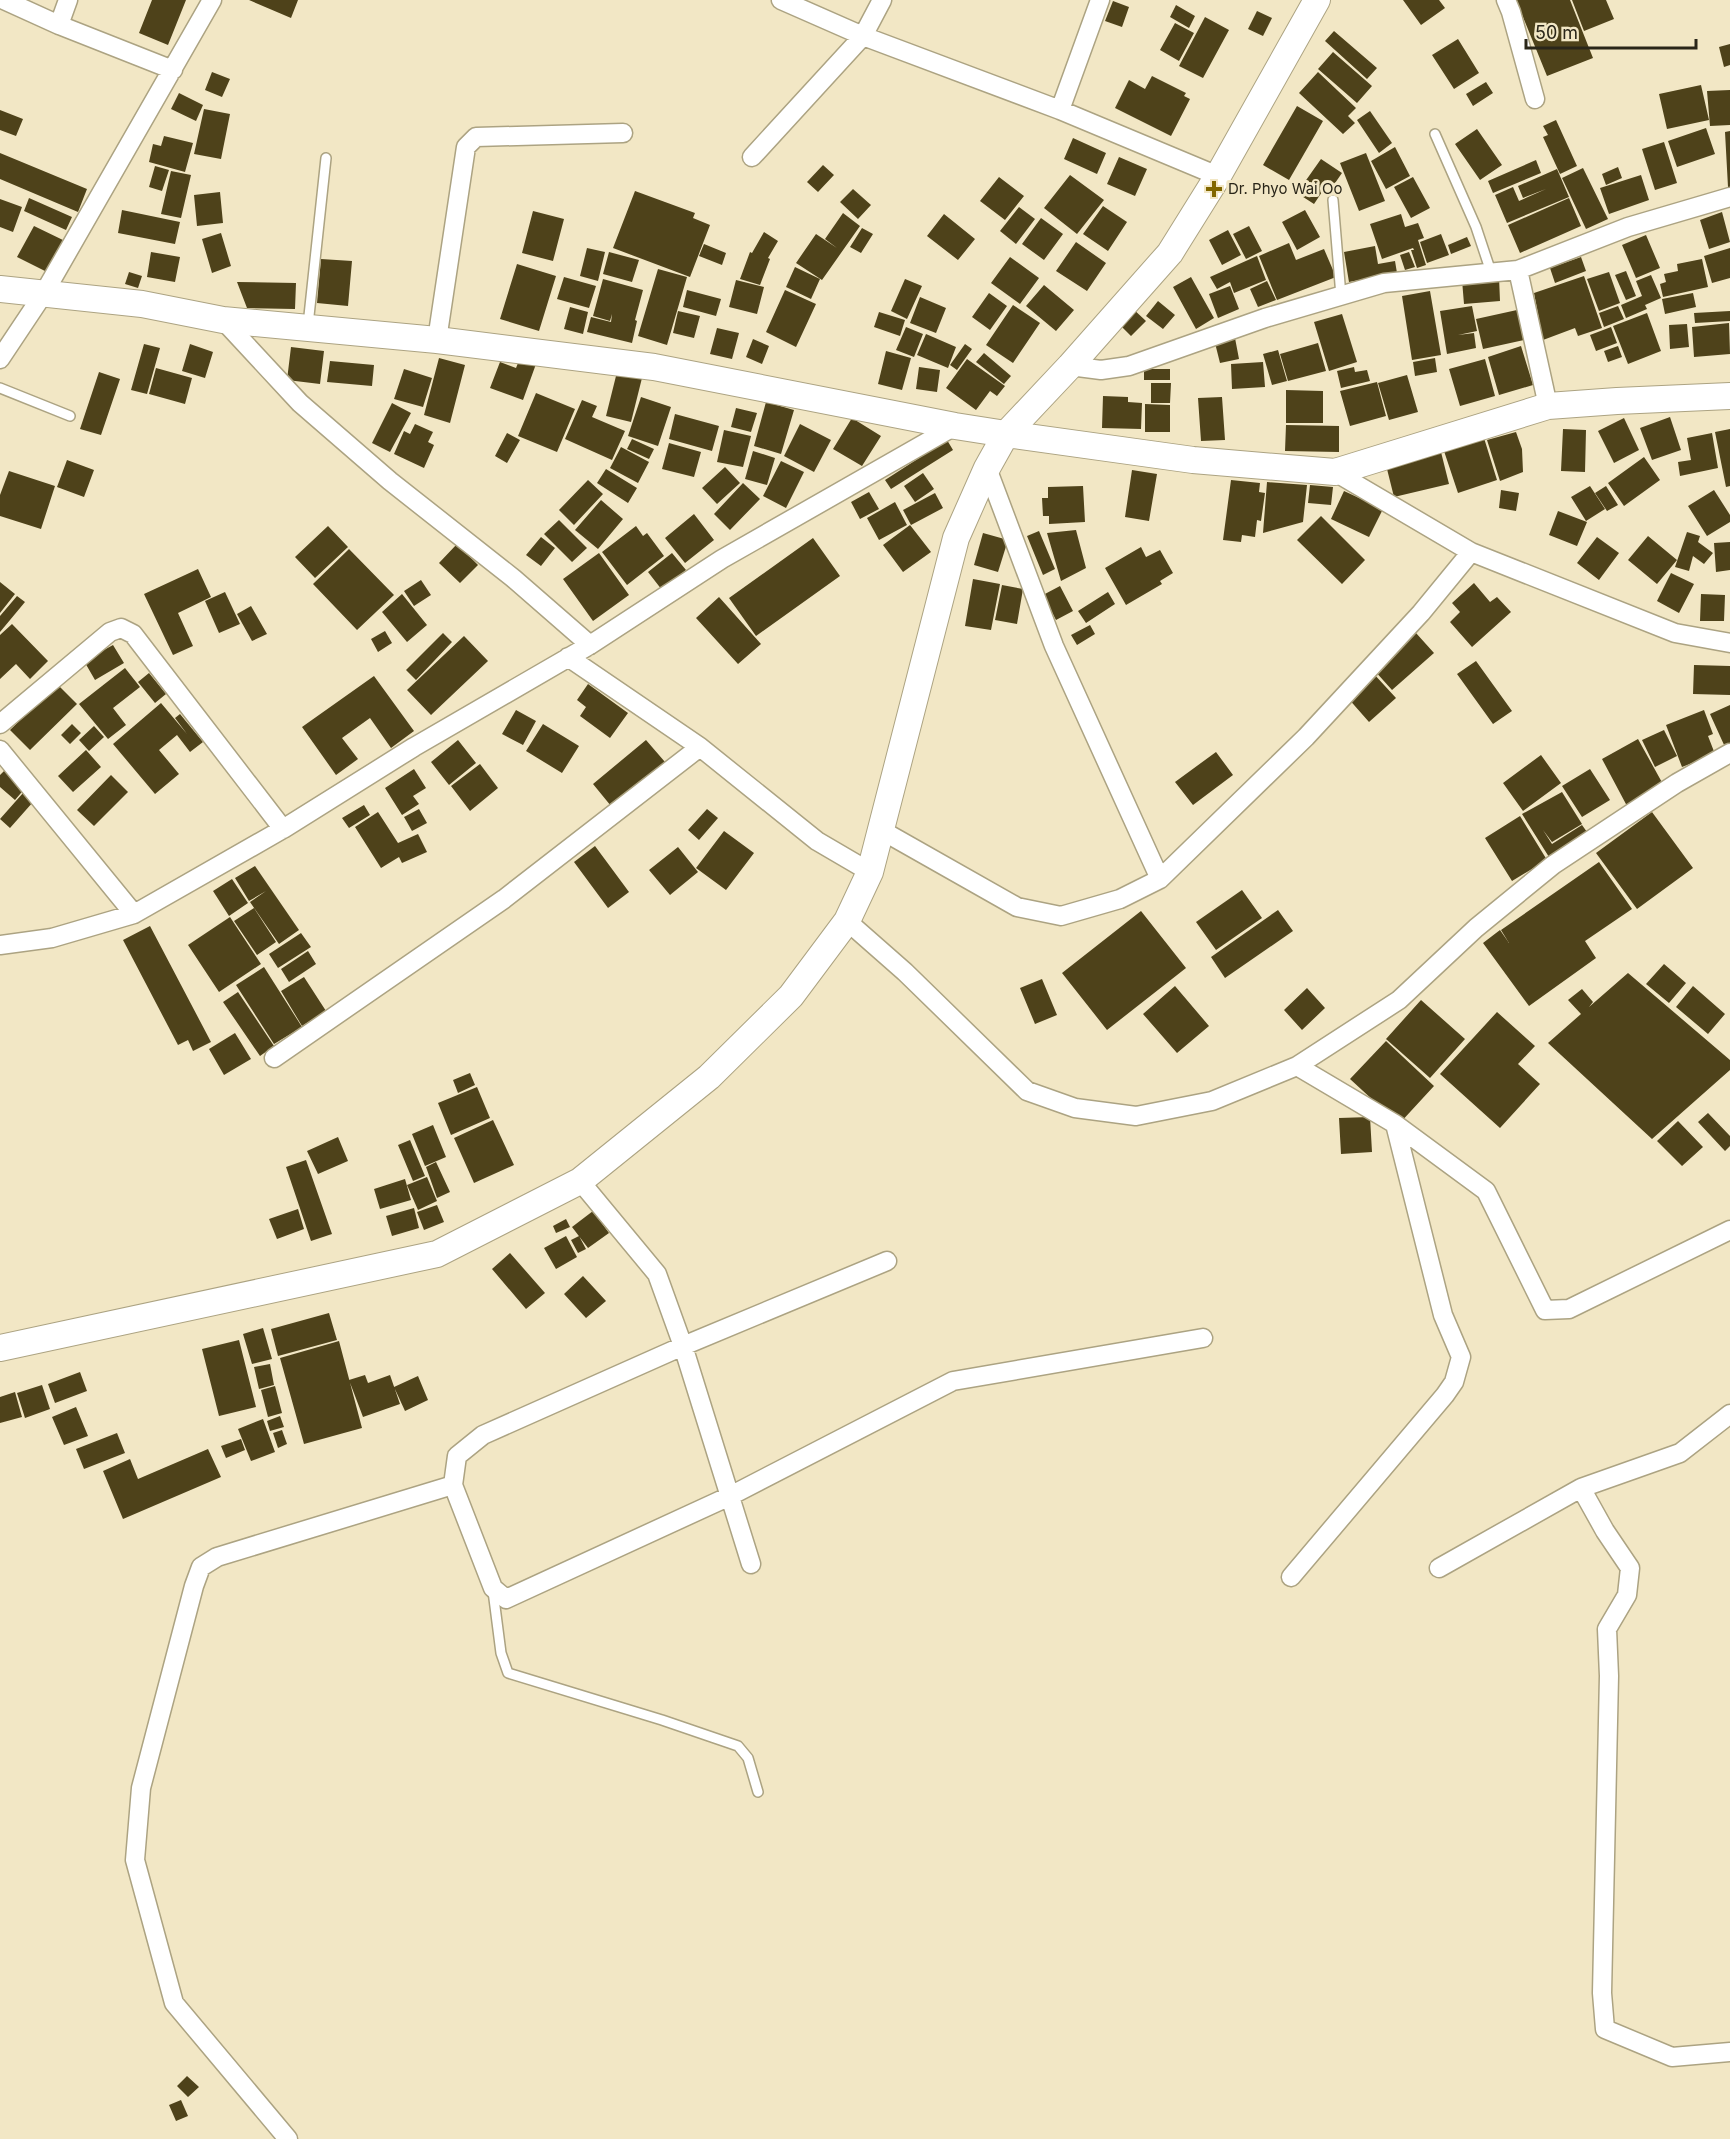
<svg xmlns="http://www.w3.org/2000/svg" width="1730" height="2139" viewBox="0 0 1730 2139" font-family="Inter,sans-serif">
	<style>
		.building { fill: #4e421a }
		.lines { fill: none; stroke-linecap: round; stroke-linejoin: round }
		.lane-casing { stroke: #aca382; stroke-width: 12 }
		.street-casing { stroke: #aca382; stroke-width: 21 }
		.secondary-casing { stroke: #aca382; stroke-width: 28 }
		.lane { stroke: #fff; stroke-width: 9 }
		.street { stroke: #fff; stroke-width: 18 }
		.secondary { stroke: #fff; stroke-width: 26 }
		.poi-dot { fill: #816700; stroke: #f2e7c5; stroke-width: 2 }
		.labels { text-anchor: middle; stroke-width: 6; stroke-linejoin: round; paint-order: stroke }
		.poi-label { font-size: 15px; fill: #2a2619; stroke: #f2e7c5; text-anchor: start }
	</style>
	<rect width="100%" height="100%" fill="#f2e7c5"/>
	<path class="building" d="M152 0H186L168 45 139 33Z
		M249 0H298L291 18Z
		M1403 0H1439L1445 8 1421 25Z
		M1516 0H1570L1593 58 1547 76Z
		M1572 0H1606L1614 19 1584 31Z
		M1113 1 1129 7 1122 27 1105 21Z
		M1176 5 1195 16 1189 28 1170 17Z
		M1257 11 1272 18 1263 36 1248 29Z
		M1205 17 1229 30 1203 78 1179 66Z
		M1175 23 1194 33 1179 61 1160 50Z
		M1334 31 1377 68 1367 79 1325 41Z
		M1458 39 1479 73 1454 89 1432 55Z
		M1730 44V65L1724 67 1719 47Z
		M1333 52 1372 86 1357 103 1318 69Z
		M212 72 230 79 222 97 205 90Z
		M1318 72 1356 108 1348 116 1355 123 1343 134 1299 93Z
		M1152 76 1186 93 1184 96 1190 99 1171 136 1115 108 1129 80 1145 89Z
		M1486 82 1493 93 1473 106 1466 94Z
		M1701 85 1709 120 1667 129 1659 94Z
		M1730 90V125L1710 126 1707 91Z
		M179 93 203 105 196 121 171 109Z
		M1297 106 1323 121 1289 180 1263 165Z
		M204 109 230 114 221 159 194 154Z
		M0 110 23 119 16 136 0 130Z
		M1370 111 1392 143 1379 153 1357 120Z
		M1556 120 1577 166 1560 174 1543 137 1548 135 1543 126Z
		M1706 128 1715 154 1677 167 1668 141Z
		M1477 129 1502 165 1480 180 1455 144Z
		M1730 131V187H1728L1725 132Z
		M164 136 193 143 185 172 149 162 153 144 161 146Z
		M1073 138 1106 153 1097 174 1064 159Z
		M1664 142 1677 183 1655 190 1642 149Z
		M1395 147 1410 176 1386 189 1371 161Z
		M0 153 87 189 78 212 0 179Z
		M1366 153 1385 201 1359 211 1340 163Z
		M1119 157 1147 169 1135 196 1107 184Z
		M1321 159 1342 173 1333 186 1328 183 1314 204 1297 193Z
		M1536 160 1541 173 1493 193 1488 181Z
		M823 165 834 175 818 192 807 182Z
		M155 166 169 170 162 191 149 187Z
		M1618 167 1622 178 1606 185 1602 174Z
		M1583 168 1608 219 1586 229 1562 178Z
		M1557 169 1569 197 1507 223 1495 195 1513 187 1519 201 1546 189 1523 198 1518 186Z
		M171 171 191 175 181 218 161 214Z
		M1070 175 1104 200 1077 234 1044 208Z
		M1641 175 1649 200 1609 214 1600 188Z
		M999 177 1024 196 1005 220 980 201Z
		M1413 177 1430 208 1411 218 1394 187Z
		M853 189 871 205 858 219 840 202Z
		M635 191 695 213 693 218 710 225 690 277 613 248Z
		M220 192 223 223 197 226 194 195Z
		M29 198 72 217 66 230 24 211Z
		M1569 198 1581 226 1520 253 1508 225Z
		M0 199 22 207 13 232 0 227Z
		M1103 206 1127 222 1108 251 1083 234Z
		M1019 207 1035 219 1016 244 1000 231Z
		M122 210 180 222 175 244 118 233Z
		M1305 210 1320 237 1297 250 1282 222Z
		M533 211 564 219 553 261 522 253Z
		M1722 212 1730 242 1709 249 1700 220Z
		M843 213 860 226 822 280 796 263 816 234 837 248 825 239Z
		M944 214 975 239 958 260 927 236Z
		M1401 214 1405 227 1418 223 1424 238 1418 240 1426 265 1417 268 1411 250H1414L1413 248 1382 259 1370 224Z
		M1041 218 1063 234 1044 260 1022 244Z
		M34 226 65 241 49 273 17 257Z
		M1249 226 1262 251 1246 259 1233 234Z
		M862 228 873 234 861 253 850 247Z
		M1228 230 1241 255 1222 265 1209 240Z
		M764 232 778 241 768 258 770 259 760 285 740 279 750 252 752 253Z
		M221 233 231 266 212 273 202 239Z
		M1441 234 1449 255 1427 263 1420 242Z
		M1646 235 1660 268 1636 278 1622 245Z
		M1467 237 1471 246 1451 254 1448 245Z
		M1076 242 1106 263 1087 291 1056 271Z
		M1289 243 1296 260 1324 249 1336 277 1277 300 1259 256Z
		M704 244 726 253 722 265 699 256Z
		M1375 246 1378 264 1395 261 1397 273 1349 282 1344 252Z
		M587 248 605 252 598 281 580 276Z
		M1730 248V278L1712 283 1704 256Z
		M151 252 180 257 175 282 147 277Z
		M609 252 639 260 632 282 603 274Z
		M1409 252 1415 267 1405 270 1400 255Z
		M1257 256 1266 280 1234 293 1230 282 1217 289 1210 277Z
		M1010 257 1039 278 1020 304 991 283Z
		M1581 257 1586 271 1555 283 1550 268Z
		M321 259 352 261 348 306 317 303Z
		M1702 259 1708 287 1663 297 1660 284 1666 282 1664 274 1678 271 1677 264Z
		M517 264 556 276 539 331 500 319Z
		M795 267 820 279 811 299 786 287Z
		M658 269 687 277 667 345 638 336Z
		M1626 271 1636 296 1626 300 1615 275Z
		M129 272 142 276 138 288 125 284Z
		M1609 272 1620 303 1599 311 1587 279Z
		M1651 275 1661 298 1645 305 1647 309 1626 318 1621 305 1642 296 1636 281Z
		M1584 276 1602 328 1578 336 1575 328 1543 340 1534 293Z
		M564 277 596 286 589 308 557 299Z
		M1191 277 1214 318 1196 329 1173 287Z
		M1499 277 1500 301 1464 304 1462 280Z
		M603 279 643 290 635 320 637 321 632 343 587 332 591 317 611 322 612 314 610 321 593 316Z
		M905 279 922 286 907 319 891 311Z
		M736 280 764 287 757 314 729 307Z
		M1267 281 1276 300 1258 307 1250 289Z
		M237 282 296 283 295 309 247 308Z
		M1044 285 1074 310 1056 331 1026 306Z
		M1230 286 1239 309 1218 318 1209 294Z
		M687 290 721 299 716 316 683 307Z
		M785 290 816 304 796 347 766 332Z
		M1430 291 1441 355 1412 360 1402 296Z
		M989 293 1007 306 990 330 972 317Z
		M1693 293 1696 307 1665 314 1662 299Z
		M920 297 946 308 936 333 910 323Z
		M1158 301 1175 315 1163 329 1146 316Z
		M1013 305 1040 323 1013 363 986 345Z
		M1472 306 1477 331 1458 335 1474 333 1476 348 1447 354 1440 311Z
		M1618 306 1624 319 1604 327 1599 313Z
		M570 307 588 312 583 334 564 329Z
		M1131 307 1146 321 1131 336 1116 321Z
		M1517 310 1524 340 1483 349 1476 319Z
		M678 311 700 316 694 338 673 333Z
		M1730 311V321L1695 323 1694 313Z
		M879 312 905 320 900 336 874 327Z
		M1647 313 1661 351 1628 364 1613 326Z
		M1342 314 1357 362 1329 371 1314 322Z
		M1729 323 1730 354 1694 357 1692 327Z
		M1687 324 1689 347 1670 349 1669 325Z
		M906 327 923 334 914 357 896 350Z
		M1611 327 1617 343 1596 351 1590 335Z
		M717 328 739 333 732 359 710 354Z
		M926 334 956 347 948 368 917 355Z
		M1235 338 1239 359 1220 363 1215 343Z
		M753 339 769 346 762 364 746 357Z
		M1318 343 1326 371 1288 381 1280 354Z
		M144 344 160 348 147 394 131 390Z
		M190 344 213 352 205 378 182 371Z
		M965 344 972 349 957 370 950 365Z
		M1521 346 1533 385 1499 395 1488 357Z
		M1618 346 1622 357 1608 362 1604 351Z
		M291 347 324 351 320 384 287 380Z
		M1278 350 1287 381 1272 385 1263 354Z
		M886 351 911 358 902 390 878 384Z
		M984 353 1011 376 1004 384 976 362Z
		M439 358 465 365 450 423 424 415Z
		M520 358 536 364 523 400 490 388 500 362 516 368Z
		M1435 358 1437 372 1415 376 1413 362Z
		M967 359 1005 386 997 396 990 391 976 410 946 388Z
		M1485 359 1495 396 1460 406 1449 369Z
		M330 361 374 365 372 386 327 382Z
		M1263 362 1265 387 1232 389 1231 364Z
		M919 367 940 370 937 392 916 389Z
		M1354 367 1355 372 1367 370 1370 381 1341 388 1337 371Z
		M156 368 192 378 185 404 149 394Z
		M404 369 432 378 423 407 394 399Z
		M1144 369H1170V380H1144Z
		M99 372 120 379 101 435 80 429Z
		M617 372 642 378 631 422 606 416Z
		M1407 375 1418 412 1389 420 1378 383Z
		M1377 382 1386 416 1350 426 1340 391Z
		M1151 383H1171L1170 403H1151Z
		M1286 390 1323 391V423H1286Z
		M536 393 575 409 557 452 518 436Z
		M1103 396 1128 397V402L1142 403 1141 429 1102 428Z
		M641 397 671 407 658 446 628 436Z
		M1222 397 1225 440 1201 441 1198 398Z
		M582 400 597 406 592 417 625 431 612 460 565 439Z
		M766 402 794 410 781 454 754 446Z
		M392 403 411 413 390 452 372 443Z
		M1145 404 1170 405V432H1145Z
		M736 408 757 413 751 432 731 427Z
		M675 414 719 426 712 451 669 439Z
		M1670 417 1681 450 1652 460 1640 428Z
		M852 418 881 436 862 466 833 449Z
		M1624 418 1639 450 1614 463 1598 431Z
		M415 424 433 432 428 442 434 445 424 468 394 454 404 431 410 434Z
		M800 424 831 440 814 472 784 456Z
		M1286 425 1339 426V452L1285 451Z
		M1563 429 1586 430 1585 472 1561 471Z
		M1730 429V486L1726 487 1715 432Z
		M724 430 751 436 743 467 717 462Z
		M1516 432 1522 449 1523 472 1500 481 1487 440Z
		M507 433 520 440 507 463 495 456Z
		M1712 433 1718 468 1680 476 1678 462 1691 460 1687 438Z
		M1484 438 1497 480 1458 493 1444 451Z
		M632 439 654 449 649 459 627 449Z
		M947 440 953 450 891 489 885 480Z
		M669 443 701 452 694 477 662 469Z
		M621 447 649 462 638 483 610 468Z
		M753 451 775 458 767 485 745 479Z
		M1441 452 1449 484 1394 497 1386 465Z
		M1644 457 1660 480 1624 506 1608 483Z
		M67 460 94 470 84 497 57 487Z
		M781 461 804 472 786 508 763 496Z
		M725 467 740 483 717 504 702 488Z
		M606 469 637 488 628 503 597 483Z
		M1132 470 1157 474 1149 521 1125 517Z
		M9 471 55 486 41 529 0 516V495Z
		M923 473 934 489 915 502 904 486Z
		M588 480 603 494 574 525 559 510Z
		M1231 480 1260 483 1259 492 1265 493 1261 521 1257 520 1255 537 1242 535 1241 542 1223 540Z
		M1267 482 1307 485 1303 522 1263 533Z
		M743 483 760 499 730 530 714 514Z
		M1310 485 1333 487 1331 505 1308 503Z
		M1083 486 1085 522 1049 524V516H1043L1042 498H1048V487Z
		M1590 486 1605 509 1586 521 1571 497Z
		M1606 486 1618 505 1607 511 1595 493Z
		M1501 490 1519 493 1516 511 1499 508Z
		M1714 490 1730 515V522L1707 536 1688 506Z
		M1344 491 1383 509 1369 537 1331 519Z
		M869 492 879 509 860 519 851 502Z
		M935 493 943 508 911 525 903 510Z
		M601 500 623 519 598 549 575 530Z
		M895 502 907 525 879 540 867 518Z
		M1558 511 1587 522 1577 546 1549 535Z
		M694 514 714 540 685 563 665 538Z
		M1321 516 1365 560 1342 584 1297 540Z
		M559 520 587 548 572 562 544 534Z
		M910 525 931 552 903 572 883 545Z
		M328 526 348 547 315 578 295 557Z
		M636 526 643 536 647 533 664 556 627 585 602 552Z
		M1076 530 1086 568 1061 581 1047 533Z
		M1039 531 1055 569 1043 575 1027 536Z
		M1687 532 1700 536 1698 542 1713 553 1704 564 1693 556 1689 571 1675 567Z
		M983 533 1008 540 998 572 974 565Z
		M1648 536 1677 560 1657 584 1628 560Z
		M541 537 555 548 541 566 526 555Z
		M1597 537 1619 553 1599 580 1577 563Z
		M813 538 840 576 756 636 729 598Z
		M1730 542V570L1716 572 1714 543Z
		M457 544 478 565 460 583 439 563Z
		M1141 547 1146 557 1160 550 1173 573 1160 581 1162 584 1126 605 1105 568Z
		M349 549 394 595 357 630 313 584Z
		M599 553 629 595 593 621 563 579Z
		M672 553 686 570 662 590 648 572Z
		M198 569 211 597 178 613 193 646 173 655 144 594Z
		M1671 573 1694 584 1679 613 1657 601Z
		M973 579 1000 584 991 630 965 626Z
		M421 580 431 595 414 606 404 591Z
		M0 582 15 594 0 613Z
		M1474 583 1490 602 1497 597 1511 612 1472 647 1450 622 1460 612 1452 603Z
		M1002 585 1023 589 1017 624 995 620Z
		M1060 586 1073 611 1056 620 1043 595Z
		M225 592 240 624 219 633 205 601Z
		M1108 592 1115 604 1086 623 1078 611Z
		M402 594 427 625 407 642 382 612Z
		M1701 594 1725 595 1724 621H1700Z
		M17 596 25 602 0 632V616Z
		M719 597 761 644 738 664 696 618Z
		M251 606 267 634 252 641 237 614Z
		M12 624 48 661 30 679 16 664 0 679V635Z
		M1090 625 1095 634 1077 645 1071 635Z
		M385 631 392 643 378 652 371 639Z
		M443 633 452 642 416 680 406 670Z
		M1416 633 1434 653 1392 690 1374 670Z
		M464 636 488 661 431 715 407 690Z
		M113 645 124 663 95 680 84 661Z
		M1476 661 1512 711 1493 724 1457 674Z
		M1694 665 1730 666V695L1693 694Z
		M125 668 140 687 113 708 126 725 108 739 79 704Z
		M149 673 166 694 155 703 138 682Z
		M1373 673 1396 698 1369 722 1347 697Z
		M374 676 414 731 391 748 370 718 342 738 358 759 336 775 302 727Z
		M57 684 77 704 30 750 10 730Z
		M588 684 628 713 610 738 580 716 586 707 577 700Z
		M161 703 187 734 175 718 180 714 203 742 190 752 177 735 159 750 179 774 155 794 113 744Z
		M1730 705V745L1725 747 1710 714Z
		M516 710 536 721 523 745 502 734Z
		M1704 710 1713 734 1708 736 1715 754 1682 767 1666 725Z
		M72 724 81 733 70 744 61 735Z
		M543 724 579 746 562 773 526 751Z
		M94 726 104 737 89 751 79 740Z
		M1664 730 1677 756 1655 767 1642 740Z
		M1638 739 1664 786 1627 806 1602 759Z
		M458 740 476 763 449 785 431 762Z
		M646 740 665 762 611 806 593 784Z
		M86 750 101 767 73 792 58 776Z
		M1216 752 1233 775 1193 805 1175 782Z
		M1541 755 1561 783 1523 811 1503 783Z
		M480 764 498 788 470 811 451 786Z
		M6 769 26 787 15 800 0 787V775Z
		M414 769 426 788 413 796 419 804 402 815 385 788Z
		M1590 769 1610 800 1582 817 1562 786Z
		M111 775 128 792 94 826 77 810Z
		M1562 792 1582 824 1552 842 1543 830 1552 844 1582 825 1587 832 1549 857 1522 814Z
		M23 793 33 802 10 828 0 819Z
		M364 805 370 815 349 828 342 818Z
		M419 809 427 823 412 831 404 817Z
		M707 809 718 818 699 840 688 830Z
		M378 812 398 843 418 834 427 852 402 863 399 857 381 868 355 827Z
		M1652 812 1693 868 1637 909 1596 853Z
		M1520 816 1547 860 1512 881 1485 838Z
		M724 831 754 853 726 890 696 868Z
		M595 846 629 892 608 908 574 862Z
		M678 847 698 872 670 895 649 870Z
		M1599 862 1632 909 1585 941 1596 958 1529 1006 1483 943 1500 930 1509 943 1501 930Z
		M255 866 299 930 279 944 250 902 266 891 249 901 235 878Z
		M232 879 248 903 229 916 213 891Z
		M1242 890 1262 918 1216 950 1196 922Z
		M254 908 276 942 257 955 234 921Z
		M1278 910 1293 931 1225 978 1211 957Z
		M1141 911 1186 968 1107 1030 1062 973Z
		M230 917 261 964 219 992 188 945Z
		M150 926 211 1042 193 1051 188 1040 178 1045 123 940Z
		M301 933 311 947 278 968 269 954Z
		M308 951 316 964 289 982 281 969Z
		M1664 964 1686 983 1669 1003 1646 984Z
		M264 967 302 1027 274 1044 236 985Z
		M1628 973 1730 1060V1070L1652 1139 1548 1043 1581 1014 1568 1000 1582 989 1593 1002 1589 1007Z
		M304 977 326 1011 302 1026 281 991Z
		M1042 979 1057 1015 1035 1024 1020 988Z
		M1175 986 1209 1026 1177 1053 1143 1014Z
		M1693 986 1725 1014 1708 1034 1676 1007Z
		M1307 988 1325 1008 1302 1030 1284 1010Z
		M238 992 274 1046 260 1056 223 1002Z
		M1421 1000 1465 1039 1430 1078 1386 1039Z
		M1497 1012 1535 1046 1518 1064 1540 1084 1500 1128 1440 1074Z
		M235 1033 251 1059 224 1075 209 1049Z
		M1386 1041 1434 1086 1399 1124 1350 1079Z
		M470 1073 475 1085 458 1093 453 1080Z
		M477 1087 490 1118 451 1135 438 1103Z
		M1708 1113 1730 1136V1146L1725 1151 1698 1122Z
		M1370 1117 1372 1152 1341 1154 1339 1118Z
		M493 1120 514 1165 474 1183 454 1138Z
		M1678 1121 1703 1147 1682 1166 1657 1141Z
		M433 1125 446 1157 425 1166 412 1134Z
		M338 1137 348 1161 318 1174 307 1151Z
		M410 1140 425 1176 413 1181 398 1145Z
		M306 1160 332 1234 311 1241 286 1167Z
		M436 1162 450 1192 437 1198 426 1167Z
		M427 1177 437 1201 418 1210 407 1185Z
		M405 1179 411 1200 380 1209 374 1189Z
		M437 1205 444 1222 424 1230 417 1212Z
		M414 1208 419 1228 392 1236 386 1216Z
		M298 1209 304 1229 277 1239 269 1219Z
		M593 1211 609 1233 588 1248 572 1227Z
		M566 1219 570 1227 556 1233 553 1226Z
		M566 1236 577 1257 556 1269 544 1248Z
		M579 1236 586 1249 578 1253 571 1240Z
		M510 1253 545 1293 526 1309 492 1269Z
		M583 1276 606 1301 586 1318 564 1294Z
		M329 1313 337 1340 278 1356 271 1329Z
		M263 1328 272 1359 252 1364 243 1334Z
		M239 1340 256 1407 219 1416 202 1349Z
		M339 1341 362 1428 304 1444 280 1358Z
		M270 1364 274 1385 259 1389 254 1367Z
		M80 1372 87 1391 55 1403 48 1384Z
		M365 1375 368 1383 390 1375 400 1404 363 1417 349 1380Z
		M418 1376 428 1400 405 1411 394 1387Z
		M42 1385 50 1409 25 1418 17 1393Z
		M275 1386 282 1413 268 1417 261 1390Z
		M15 1392 22 1417 0 1423V1397Z
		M76 1407 88 1436 64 1445 52 1417Z
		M280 1416 284 1427 270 1431 267 1421Z
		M263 1419 275 1452 251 1461 238 1429Z
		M282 1430 287 1444 278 1448 273 1433Z
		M117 1433 125 1453 84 1469 76 1449Z
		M241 1439 245 1450 226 1458 221 1446Z
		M208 1449 221 1477 123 1519 103 1471 130 1459 138 1479Z
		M187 2076 199 2087 188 2097 177 2086Z
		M181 2100 188 2116 176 2121 169 2105Z"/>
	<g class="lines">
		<defs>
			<path id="lane" d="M1435 134 1476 227 1491 272
				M1333 200 1341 296
				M308 325 326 158
				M0 388 70 416
				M493 1591 501 1653 508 1673 662 1720 738 1746 748 1758 758 1792"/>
			<path id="street" d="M4 0 59 25 173 70
				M781 0 863 36 1060 110 1218 176
				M1506 0 1511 12 1535 99
				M59 25 68 0
				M1060 110 1100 0
				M752 157 863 36 882 0
				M1518 270 1548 406
				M223 320 300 403 390 481 513 578 590 645
				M437 340 466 147 476 137 623 133
				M0 359 44 293 212 0
				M1070 366 1101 370 1129 366 1265 318 1384 283 1518 270 1628 227 1730 197
				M987 468 1054 646 1160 879
				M1335 472 1471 552 1675 633 1730 643
				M568 657 700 747 817 841 870 872
				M0 724 110 632 121 628 133 634 283 829
				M0 750 134 914
				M881 830 1017 907 1061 916 1120 899 1160 879 1306 737 1421 613 1471 552
				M847 921 905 972 1027 1091 1075 1108 1136 1116 1212 1101 1297 1066 1399 1000 1476 928 1553 865 1677 783 1730 753
				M0 945 52 938 134 914 283 829 414 747 590 645 722 559 955 426
				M274 1058 504 899 700 747
				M1297 1066 1395 1124 1486 1191 1545 1310 1569 1309 1730 1230
				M580 1181 657 1274 683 1346 751 1564
				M1730 1414 1680 1453 1581 1488 1605 1531 1630 1568 1627 1595 1607 1629 1609 1676 1602 1993 1605 2029 1672 2057 1730 2052
				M453 1485 493 1588 506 1599 730 1496 953 1381 1203 1338
				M1439 1568 1581 1488
				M1291 1577 1445 1395 1454 1382 1461 1357 1443 1315 1395 1124
				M288 2139 174 2003 135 1860 141 1788 194 1586 201 1567 217 1557 453 1485 457 1456 483 1435 683 1346 887 1261"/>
			<path id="secondary" d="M0 289 142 304 223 320 437 340 654 367 955 426 1006 434 1193 460 1335 472 1548 406 1617 401 1730 396
				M0 1348 437 1254 580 1181 709 1077 791 996 847 921 870 872 956 538 987 468 1006 434 1070 366 1170 253 1218 176 1317 0"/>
		</defs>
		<use href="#lane" class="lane-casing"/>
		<use href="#street" class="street-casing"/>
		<use href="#secondary" class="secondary-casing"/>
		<use href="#lane" class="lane"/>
		<use href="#street" class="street"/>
		<use href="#secondary" class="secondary"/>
	</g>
	<path class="poi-dot" d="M1211 180h6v6h6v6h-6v6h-6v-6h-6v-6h6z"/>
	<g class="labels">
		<g class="poi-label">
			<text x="1228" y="194">Dr. Phyo Wai Oo</text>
		</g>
	</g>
	<path d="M1526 39v9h170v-9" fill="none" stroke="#2a2619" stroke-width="3"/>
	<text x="1535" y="39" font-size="18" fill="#2a2619" stroke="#f2e7c5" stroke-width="4.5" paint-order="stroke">50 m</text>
</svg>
